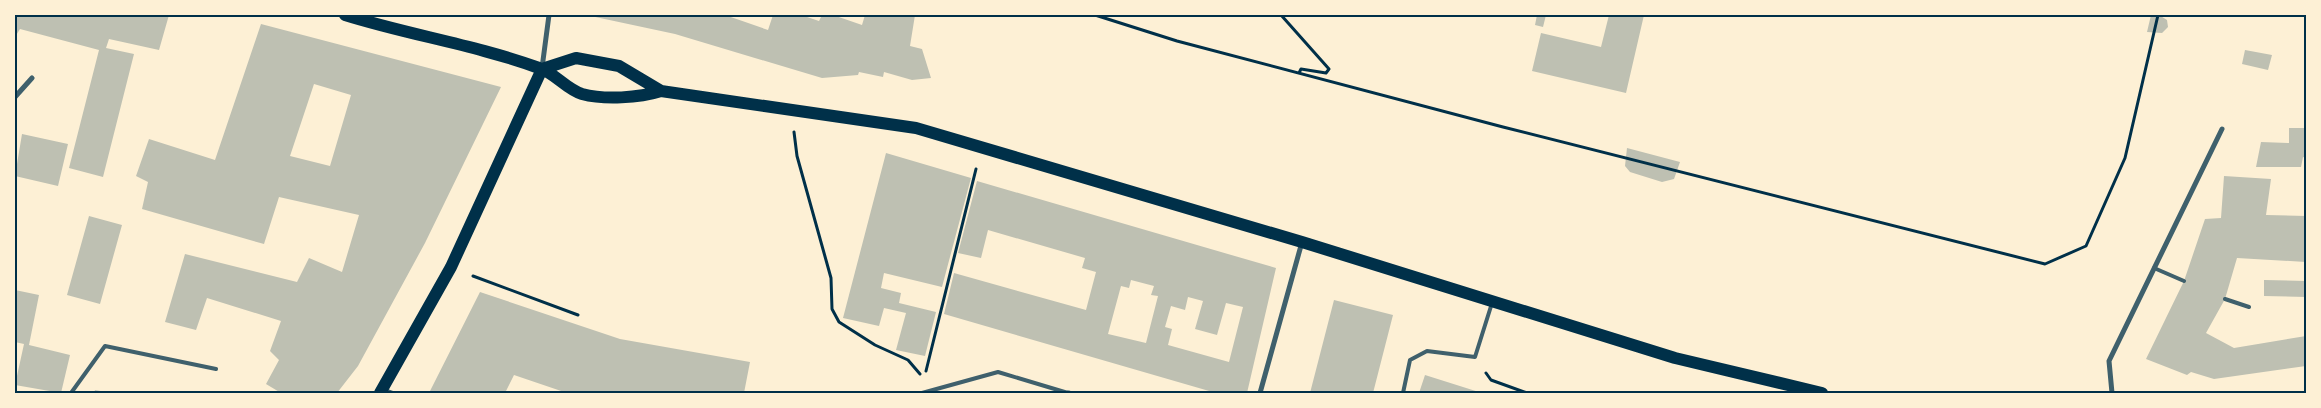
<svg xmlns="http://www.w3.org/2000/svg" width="2321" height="408" viewBox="0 0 2321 408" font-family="Roboto,sans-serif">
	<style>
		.building { fill: #bec0b2; fill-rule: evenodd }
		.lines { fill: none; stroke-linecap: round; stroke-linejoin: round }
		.path { stroke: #003049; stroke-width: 3 }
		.service { stroke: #3f606c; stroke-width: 4 }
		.minor { stroke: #3f606c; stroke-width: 5 }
		.primary { stroke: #003049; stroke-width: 12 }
		.neatline { fill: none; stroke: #003049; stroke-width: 2 }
	</style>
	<rect width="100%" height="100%" fill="#fdf0d5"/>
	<path class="building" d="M15 15H169L159 50 109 39 106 48 134 54 103 177 69 168 99 50 20 29 15 37Z
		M586 15H725L768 30 773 15H801L819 21 822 15H833L862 25 865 15H915L910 46 922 49 931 78 912 80 884 72 883 77 859 72 858 75 822 78 675 34Z
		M1537 15H1546L1543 27 1535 25Z
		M1609 15H1644L1626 93 1532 71 1541 33 1601 47Z
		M2151 15H2159L2167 20 2168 27 2162 33 2147 32Z
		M261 24 501 87 425 243 358 366 337 393H281L266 384 279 360 270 351 281 321 207 298 196 330 165 322 185 254 297 282 309 258 342 272 359 215 279 197 264 244 142 209 148 182 136 176 149 139 215 160ZM314 84 351 95 330 166 290 156Z
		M2245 50 2272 55 2268 70 2242 64Z
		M2289 128H2306V158L2303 157 2301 167H2256L2261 142 2289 143Z
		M22 134 68 144 58 186 15 176Z
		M1627 148 1680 162 1674 179 1662 182 1630 172 1625 166Z
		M886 153 971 178 942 287 884 273 881 288 901 293 899 303 936 312 925 356 896 350 906 313 884 308 879 326 843 318Z
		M2224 176 2271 179 2266 215 2306 216V262L2237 258 2225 299 2206 333 2234 348 2306 336V366L2214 379 2191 372 2187 375 2146 359 2184 281 2205 219 2221 218Z
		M977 181 1276 268 1247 393H1216L944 314 954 273 1086 310 1096 272 1082 268 1085 258 988 230 981 258 958 253ZM1131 280 1154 286 1151 295 1158 296 1146 343 1108 334 1121 286 1129 288ZM1188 297 1203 301 1195 329 1217 335 1226 303 1243 307 1229 362 1168 345 1172 329 1165 327 1171 306 1185 310Z
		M89 216 122 225 100 304 67 295Z
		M2264 280 2306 281V297L2264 296Z
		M15 290 39 295 29 345 70 355 61 393 15 385 24 344 15 342Z
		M480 292 620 339 750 362 744 393H567L514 375 505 393H429Z
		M1334 300 1393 315 1373 393H1310Z
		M1425 375 1482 393H1419Z
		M95 390 106 392V393H94Z"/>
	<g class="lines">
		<path class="path" d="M1095 15 1177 41 1503 127 2045 264 2086 246 2125 158 2158 15
			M1281 15 1329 69 1326 73 1301 69 1299 73
			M794 132 797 156 831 278 832 309 839 322 875 345 908 360 920 374
			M473 276 578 315
			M926 371 976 169
			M1486 373 1491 380 1527 393"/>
		<path class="service" d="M2154 268 2184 281
			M2225 299 2249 307
			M385 390 393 393
			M71 393 105 346 216 369
			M922 393 998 372 1068 393
			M1403 393 1410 360 1427 351 1475 357 1492 303"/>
		<path class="minor" d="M542 68 549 15
			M15 97 32 78
			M1068 393H1069
			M1260 393 1302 242
			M2112 393 2109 361 2222 129"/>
		<path class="primary" d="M345 15C409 35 476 45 539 68 555 73 566 89 582 94 604 100 639 98 661 91
			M542 69 576 58 619 66 661 91 916 128 1302 242 1675 358 1822 393
			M380 393 451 267 542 69"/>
	</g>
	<rect width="2321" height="408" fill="none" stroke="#fdf0d5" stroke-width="32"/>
	<rect x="16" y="16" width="2289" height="376" class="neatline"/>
</svg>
